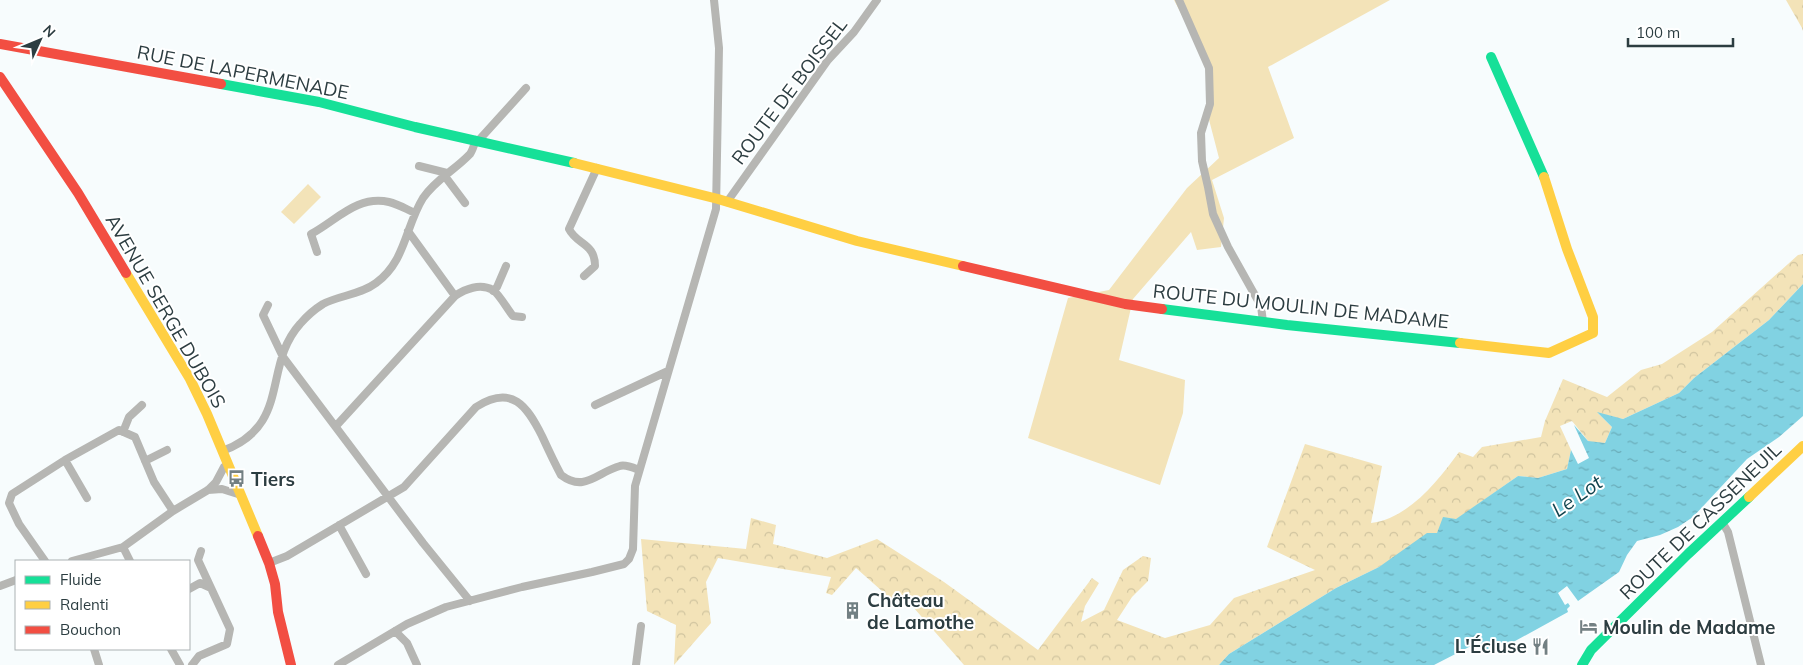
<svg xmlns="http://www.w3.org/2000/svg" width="1803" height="665" viewBox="0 0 1803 665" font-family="Mulish,sans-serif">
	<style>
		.green { fill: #f3e3b8 }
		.forest { fill: url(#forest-crowns) }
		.water { fill: url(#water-ripples) }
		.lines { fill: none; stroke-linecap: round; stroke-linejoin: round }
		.street { stroke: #b6b6b3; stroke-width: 8 }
		.fast { stroke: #16e098; stroke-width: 10 }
		.slow { stroke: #ffcf43; stroke-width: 10 }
		.jam { stroke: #f24e42; stroke-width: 10 }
		.labels { text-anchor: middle; stroke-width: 4; stroke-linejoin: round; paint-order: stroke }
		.street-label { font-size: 19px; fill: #2c3d41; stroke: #fff }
		.poi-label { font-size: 19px; font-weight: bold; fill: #2c3d41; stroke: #fff; text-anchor: start }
		.water-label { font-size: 20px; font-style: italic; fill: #11444e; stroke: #fff }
	</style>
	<defs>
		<pattern id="forest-crowns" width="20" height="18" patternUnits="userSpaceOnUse" patternTransform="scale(1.25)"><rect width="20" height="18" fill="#f3e3b8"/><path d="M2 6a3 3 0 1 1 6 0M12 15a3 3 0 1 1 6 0" fill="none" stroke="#d0c49f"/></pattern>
		<pattern id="water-ripples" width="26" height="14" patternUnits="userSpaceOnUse" patternTransform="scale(1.25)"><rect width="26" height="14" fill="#81d2e2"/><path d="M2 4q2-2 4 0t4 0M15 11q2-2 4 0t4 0" fill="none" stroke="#6aacb9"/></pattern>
	</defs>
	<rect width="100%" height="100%" fill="#f7fcfd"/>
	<path class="green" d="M1174 0H1390L1268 67 1294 138 1212 180 1224 218 1221 247 1197 250 1191 232 1133 299 1119 360 1185 380 1183 413 1160 485 1028 438 1068 298 1109 290 1187 188 1219 158 1207 112 1212 73Z
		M308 184 321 197 294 224 281 212Z"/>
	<path class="forest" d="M1786 0H1803V31L1802 28Z
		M1803 254V284L1769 320 1694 378 1679 393 1623 419 1598 413 1612 427 1605 443 1589 442 1572 421 1560 426 1571 450 1567 469 1538 478 1518 476 1437 533 1379 567 1336 588 1229 654 1219 665H964L906 599H891L856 568 832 595 826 593 831 577 718 558 706 582 711 623 674 665 676 625 647 611 641 539 746 549 751 518 776 525 773 544 827 558 877 539 944 582 1038 650 1092 578 1099 583 1085 606 1081 622 1104 610 1123 570 1143 556 1151 558 1148 581 1132 597 1117 620 1165 638 1210 625 1234 598 1315 570 1267 547 1305 444 1382 466 1371 523C1408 519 1439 480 1459 452L1473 457 1482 447 1541 437 1545 421 1563 379 1607 397 1641 370 1662 364 1712 332 1798 255Z"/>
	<path class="water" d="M1803 284V416L1779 437 1747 459 1693 517 1678 527 1660 535 1637 541 1627 555 1619 572 1578 601 1567 586 1558 593 1565 605 1568 603 1570 606 1567 609 1568 612 1506 646 1494 650 1469 647 1434 665H1219L1229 654 1336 588 1379 567 1427 533H1437L1443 517 1456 519 1518 476 1538 478 1567 469 1571 450 1578 464 1589 458 1574 425 1588 441 1605 443 1612 427 1597 412 1623 419 1679 393 1694 378 1769 320Z"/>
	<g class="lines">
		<path class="street" d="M1179 0 1209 68 1210 104 1201 133 1202 161 1208 187 1213 214 1228 247 1261 306 1263 322
			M479 140 526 88
			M419 166 447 173
			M444 175 465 203
			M727 202 828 60 854 32 877 0
			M408 231 455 296
			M317 252 311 234C337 220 357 195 389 202 398 204 406 209 415 213
			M584 276 595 266C595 243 577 245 569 229L597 168
			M493 291 497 287 506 266
			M268 305 263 315 283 357 423 543 470 601
			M595 405 668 371
			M336 426 455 296C465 289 480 283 493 290 499 294 508 310 513 316L522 317
			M123 432 129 417 142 405
			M222 451C292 426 262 366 300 324 306 317 315 309 323 304 340 295 360 295 376 283 406 261 405 227 423 198 436 179 455 170 470 154 473 150 474 144 476 140
			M65 460 87 498
			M145 461 167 450
			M208 490 222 489 241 495
			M1722 522 1728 532 1761 665
			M339 525 366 574
			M123 547 130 561
			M201 551 198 560 211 588
			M45 561 19 524 9 503 12 494 65 460 119 430 135 437 154 482 173 511
			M72 561 123 547 173 511 208 490 216 482 224 467 228 464
			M269 563 287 556 404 487 476 407C512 384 527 406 542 436 548 449 554 462 561 475 585 493 597 472 620 466 625 464 634 468 639 470
			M0 586 16 580
			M189 589 200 583 211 588 230 629 227 644 199 656 192 665
			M395 631 407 643 417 665
			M94 649 99 665
			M171 649 180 665
			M338 665 407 624 446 607 522 587 592 572 624 564 629 559 633 549 635 486 716 209 719 48 714 0
			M636 665 641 626"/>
		<path class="fast" d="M1491 57 1544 177
			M221 84 319 102 415 127 574 163
			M1162 309 1287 325 1460 343
			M1582 665 1591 650 1688 554 1749 497"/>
		<path class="slow" d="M574 163 718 199 857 241 963 266
			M126 273 190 379 207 414 258 536
			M1460 343 1549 353 1593 333V317L1567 249 1544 177
			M1749 497 1803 446"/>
		<path class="jam" d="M0 44 221 84
			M0 77 78 193 126 273
			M963 266 1125 304 1162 309
			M258 536 269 563 275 584 278 612 291 665"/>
	</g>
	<defs>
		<symbol id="bus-bare" viewBox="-9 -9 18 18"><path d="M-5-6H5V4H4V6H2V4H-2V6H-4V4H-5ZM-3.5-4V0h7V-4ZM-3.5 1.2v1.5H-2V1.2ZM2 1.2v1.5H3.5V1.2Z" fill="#738083" stroke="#fff" stroke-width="2.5" paint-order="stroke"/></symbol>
		<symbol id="building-bare" viewBox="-9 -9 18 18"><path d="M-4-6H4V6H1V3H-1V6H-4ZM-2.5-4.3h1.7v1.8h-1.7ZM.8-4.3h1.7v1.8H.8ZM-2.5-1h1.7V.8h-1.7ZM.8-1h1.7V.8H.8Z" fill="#738083" stroke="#fff" stroke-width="2.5" paint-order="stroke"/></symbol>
		<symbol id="hotel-bare" viewBox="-9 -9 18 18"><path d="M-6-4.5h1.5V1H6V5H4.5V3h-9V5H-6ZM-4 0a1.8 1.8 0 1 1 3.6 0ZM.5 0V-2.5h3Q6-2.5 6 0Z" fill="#738083" stroke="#fff" stroke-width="2.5" paint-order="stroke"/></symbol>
		<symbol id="restaurant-bare" viewBox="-9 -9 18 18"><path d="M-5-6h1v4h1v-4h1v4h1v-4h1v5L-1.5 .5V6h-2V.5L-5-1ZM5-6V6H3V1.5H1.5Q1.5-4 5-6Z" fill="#738083" stroke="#fff" stroke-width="2.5" paint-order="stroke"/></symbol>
	</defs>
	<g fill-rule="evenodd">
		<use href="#bus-bare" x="224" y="466" width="25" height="25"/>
		<use href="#building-bare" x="840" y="598" width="25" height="25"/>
		<use href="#hotel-bare" x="1576" y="614" width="25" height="25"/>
		<use href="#restaurant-bare" x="1528" y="634" width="25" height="25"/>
	</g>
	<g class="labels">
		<g class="street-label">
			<text transform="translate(243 72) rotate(11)" y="7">RUE DE LAPERMENADE</text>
			<text transform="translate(789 91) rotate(-53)" y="7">ROUTE DE BOISSEL</text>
			<text transform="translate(1301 306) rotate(6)" y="7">ROUTE DU MOULIN DE MADAME</text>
			<text transform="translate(166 311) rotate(60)" y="7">AVENUE SERGE DUBOIS</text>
			<text transform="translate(1700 521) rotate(-44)" y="7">ROUTE DE CASSENEUIL</text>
		</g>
		<g class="poi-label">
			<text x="251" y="486">Tiers</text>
			<text x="867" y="607">Château<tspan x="867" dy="22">de Lamothe</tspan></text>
			<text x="1603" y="634">Moulin de Madame</text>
			<text x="1527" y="653" text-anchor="end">L'Écluse</text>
		</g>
		<g class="water-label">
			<text transform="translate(1577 496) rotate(-35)" y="7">Le Lot</text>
		</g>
	</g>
	<rect x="15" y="560" width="175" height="90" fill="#ffffff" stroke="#abb1b3"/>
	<rect x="25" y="576" width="25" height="8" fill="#16e098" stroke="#abb1b3"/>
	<text x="60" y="585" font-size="15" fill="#2c3d41">Fluide</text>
	<rect x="25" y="601" width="25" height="8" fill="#ffcf43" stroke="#abb1b3"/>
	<text x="60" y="610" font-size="15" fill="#2c3d41">Ralenti</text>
	<rect x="25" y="626" width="25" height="8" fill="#f24e42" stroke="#abb1b3"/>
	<text x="60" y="635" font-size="15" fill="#2c3d41">Bouchon</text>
	<g transform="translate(40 40) rotate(46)" stroke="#ffffff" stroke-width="4" paint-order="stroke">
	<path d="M0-4L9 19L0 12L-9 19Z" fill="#2c3d41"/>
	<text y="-8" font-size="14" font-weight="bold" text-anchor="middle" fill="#2c3d41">N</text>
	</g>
	<path d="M1628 38v8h105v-8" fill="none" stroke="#2c3d41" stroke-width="2.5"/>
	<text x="1636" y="38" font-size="15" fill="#2c3d41" stroke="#ffffff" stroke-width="4" paint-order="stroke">100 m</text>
</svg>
